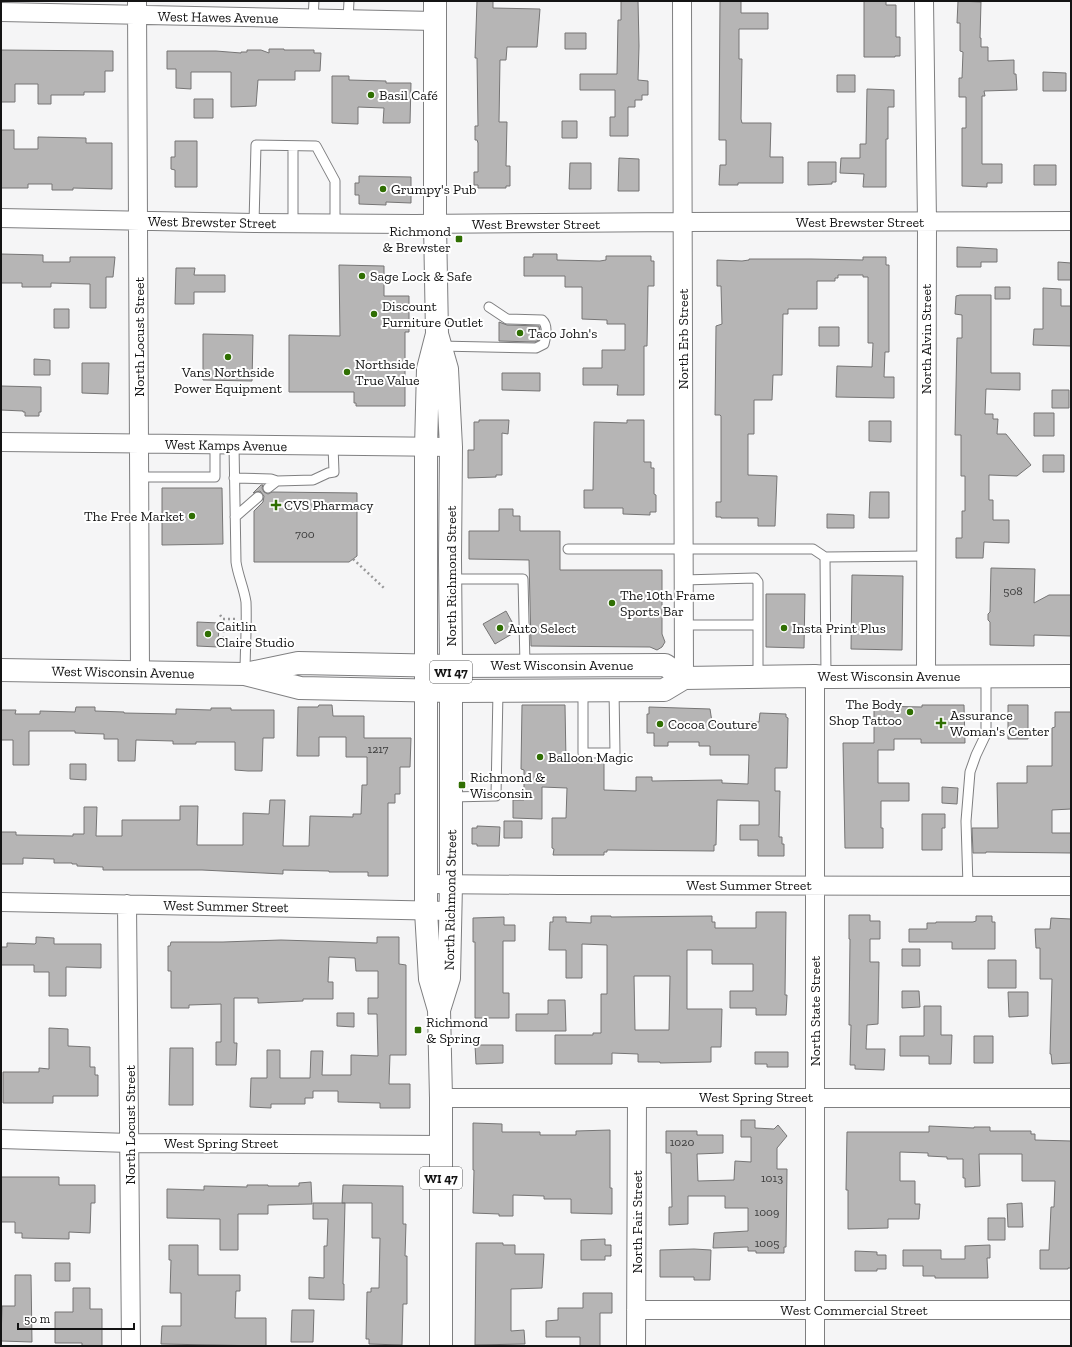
<svg xmlns="http://www.w3.org/2000/svg" width="1072" height="1347" viewBox="0 0 1072 1347" font-family="'Zilla Slab',serif">
	<style>
		.building { fill: #b6b5b5; stroke: #767575; fill-rule: evenodd }
		.lines { fill: none; stroke-linecap: round; stroke-linejoin: round }
		.service-casing { stroke: #7f7f80; stroke-width: 11 }
		.minor-casing { stroke: #7f7f80; stroke-width: 20 }
		.secondary-casing { stroke: #7f7f80; stroke-width: 24 }
		.primary-casing { stroke: #7f7f80; stroke-width: 24 }
		.path { stroke: #989899; stroke-width: 2.5; stroke-dasharray: 2 3; stroke-linecap: butt }
		.service { stroke: #fff; stroke-width: 9 }
		.minor { stroke: #fff; stroke-width: 18 }
		.secondary { stroke: #fff; stroke-width: 22 }
		.primary { stroke: #fff; stroke-width: 22 }
		.poi-dot { fill: #306f03; stroke: #fff; stroke-width: 1.5 }
		.labels { text-anchor: middle; stroke-width: 4; stroke-linejoin: round; paint-order: stroke }
		.number-label { font-size: 12px; fill: #3c3c3c }
		.shield { fill: #fff; stroke: #5a5a5a; stroke-width: 1 }
		.shield-label { font-size: 13px; font-weight: bold; fill: #141414 }
		.street-label { font-size: 14px; fill: #141414; stroke: #fff }
		.poi-label { font-size: 14px; fill: #141414; stroke: #fff; text-anchor: start }
	</style>
	<rect width="100%" height="100%" fill="#f5f5f6"/>
	<path class="building" d="M477 1H493V8L540 9 537 47H507L506 60H500L499 122H507L506 166H510V186H506V188H478V185H474V172H478V143L477 140H475V126H478L477 58H475Z
		M621 1H638L639 46 638 80 648 81V95H642V100H635V107H628V136H610V117H615V90H580V74H617L618 20H621Z
		M720 1H741V13H768V29H739V59H742L741 119 742 123H771L770 157H783V183H738V185H719L720 165H726V140H719Z
		M864 1H886V5H896V37H900V56H895V57H864Z
		M958 1 981 2 980 38H981V47H988V61L1014 60V74H1016L1017 90 984 91 985 96H982V164H1002V183H987V187L962 186V128H966V97H959V78H962L963 52 960 51V23H957Z
		M565 33H586V49H565Z
		M269 49H284V50H314V53H321L320 71H295V80H258L256 106 231 107V72H191V89L176 88V69H167V51H216L241 53V52H247V50H261L269 53Z
		M1 50 113 51V71H105V92H84V95H51V104H38V84H15V102H1Z
		M1043 72 1066 73V91H1043Z
		M837 75H855V92H837Z
		M332 76H349V80L386 81V83H411L410 123H383L384 108 358 107V124L332 123Z
		M867 89 894 90V107H888V139H886V187H863L864 174 840 173 841 158H860V144H866Z
		M194 99H213V118H194Z
		M562 121H577V138H562Z
		M1 130H14V149H38V137L86 138V143H112V189L73 188V190H52V184H28V188H1Z
		M175 141H197V187H175V170L171 169V157H175Z
		M619 158 639 159V191H618Z
		M808 162H836V182H832V184L808 185Z
		M570 163H591V189H569Z
		M1034 165H1056V185H1034Z
		M359 176 411 177V203L386 202V205L359 204V195H355V183H359Z
		M957 247 997 249V262H981V267H957Z
		M1 254 43 255V262H70V257H115L113 277H106V308H90V284L51 283V287H22V283H1Z
		M533 254H557V260L600 261 606 260V256H651V261H654V286H648L647 346H644V395H617L618 385H583V368H602V350H625V324H607V320L582 319V287H565V276H524V257H533Z
		M863 257H886V265H889V352H885L884 377H894V398L836 397 837 366 872 367 873 343H868V277H863V275H838V278H835V281H817V309H788V314H783L782 375H773L772 400H754V434H748V475L777 476 775 526H758V518H721V517H716V502H721V416L720 415H715L716 326 722 324 721 286H717V260L742 261 749 260V259H811L863 260Z
		M1058 262 1071 263V280H1058Z
		M339 265 384 266V296H409V332H405V406H356V403H354V392H289V335L340 336Z
		M176 268H195L194 275H225V292H194V304H175Z
		M995 287H1010V299H995Z
		M1043 288 1061 289V306H1071V346L1033 345 1034 329H1043Z
		M960 295H991V373H1020V390L986 389 985 414H993V419H998L997 434H1006L1031 465 1017 476 989 475V500H993V520H1009V543L984 542 983 558H956V538H962V511H965V476H961V435H955L957 338H962V315L955 314 956 296Z
		M54 309H69V328H54Z
		M499 322 507 325 539 326 540 331 539 340 535 342 499 341Z
		M819 327H839V346H819Z
		M203 334 253 335 252 381 203 380Z
		M34 359 50 360V375H34Z
		M82 363H109L108 394 82 393Z
		M502 373H540V391L502 390Z
		M1 386 41 387V412H39V416H25V412H23V411L1 410Z
		M1052 390H1069V408H1052Z
		M1034 413H1054V436H1034Z
		M479 420H509L508 434 502 433V475H496V477L468 478V450H474V422H479Z
		M627 420H644V462H651V468H654V494L656 495V512H650V515L623 514V508H584V490H593L594 422 627 423Z
		M869 421H891V442L869 441Z
		M1043 455H1064V472H1043Z
		M261 485H263L262 488 264 492 268 494 272 492 357 493V556L349 562H254V511L263 502 264 496 260 491 253 493Z
		M162 488H222L223 544 162 545Z
		M870 492H889V518H869Z
		M499 509H513V516H520V531H560V570H662V634L665 642 662 647 657 650 650 647 531 646 529 560 469 559V531H499Z
		M827 514 854 515V528H827Z
		M991 568 1035 569 1034 603 1049 595H1071V636L1034 635V646L990 645V622L988 620V614L990 612Z
		M852 575 903 576 902 650 851 649Z
		M766 594H805L804 648 766 647Z
		M506 611 517 631 495 644 483 624Z
		M197 622 219 623 218 647 197 646Z
		M319 705H332L333 716H364V738H411L410 767H400V794H395V803H388V876H368V872H329V871L283 870V874L202 870H103V867L77 866V864H72V863H54V859L23 858V864H1V832H16V835L73 836V834H84V807H97L96 836H122V820H180V806H198L197 845H243V813L269 814 270 800H285L283 846H309L310 816 353 817V814H361L362 785H367V757H346V737H319V756H297L298 707H318Z
		M522 705H565L566 761H604V790L636 791V777H652V781L722 780V783L748 784 749 755H710V746H699V742H668V746H654V733H647V714H649V707L710 709 712 722H759L760 713 786 714V717L788 718 787 768H775V791H780L779 837H782V844H784V856H758V840H740V825H759V801L717 800 716 845H714V851L607 850V852H604V855H553L554 849 552 848V818H566L567 788 542 787V819L513 818V800H524V770L521 769Z
		M922 705H964L965 743H921V739H894V750H878V783H909V801H881V828H883V848H845L843 743H874V706L922 707Z
		M1008 705H1028V739H1008Z
		M76 707H95V711L124 712V713L176 714V709L211 710V708H231V710H274V738H263L262 771H248L235 770V742H196V744H173V741L136 740 135 761H118V739H104V734L75 733V731H29V765H13V740H1V710H16L15 714H40V711L75 712Z
		M1055 712H1071V809L1052 810V833H1071V853L986 852V853H973L972 828H998L997 783H1027V766H1052V728L1055 727Z
		M70 764H86V780L70 779Z
		M942 787 958 788 957 804 942 803Z
		M922 814H945V828H942V850H922Z
		M504 821H522V838H504Z
		M477 826 500 827 499 846H477V844H472V828H477Z
		M756 912H786L785 995H787L786 1015H756V1008H730V991H753V964H712V950H687V1009H722L721 1047H711V1062L660 1063V1062H638V1054L612 1053V1064H555V1035H593V1033H601V994H607V945L582 944V978H566V950H549L550 922H553V917H566V922L591 923V916H611V917L712 916V922H715V928H756ZM634 976H670L669 1030H635Z
		M849 915H870V921H880V939H870V962H879L878 1024 867 1025 866 1049H885L884 1070 855 1069V1065H850L851 1025H849L850 939H849Z
		M976 916H992V922H995V949H952V942H909V929H927V923H936V922H973L976 921Z
		M504 917V925H515V941H503V993H509V1018H475V942H473V918Z
		M1051 918 1071 919V1063L1052 1064 1051 1054H1050L1052 979H1040V948H1036L1035 929H1050Z
		M36 937 54 938V944H101V968L66 967V996H49V972H34V965H1V947H7V943L35 944 36 943Z
		M377 937H399V964L406 965V1055H390L389 1084H410V1108H380V1103L338 1102V1091H313V1098H305V1104H271V1108L250 1107 251 1078H267V1050H280V1078H310L311 1051H323L322 1075H351V1055L378 1056 377 1014H368V998H378V971H356L355 958 329 957 328 982H333V999H303V1001L258 1003V998H234V1043H237L236 1065H216V1042H221V1004L189 1005V1008H171V971H168V946H170L171 942H223L281 940 377 943Z
		M902 949H920V966H902Z
		M988 960H1016V988H988Z
		M902 991H919L920 1007 902 1008Z
		M1008 992H1028V1016L1009 1017Z
		M548 1000H565L566 1031H516V1014H548Z
		M924 1006H941V1035H952L951 1064H929V1056H900V1036H924Z
		M337 1013H354V1027L337 1026Z
		M49 1028 68 1029V1046L90 1047V1067H95V1075H98V1096H53V1103H3V1072H39V1068L49 1069Z
		M974 1036H993V1063H974Z
		M475 1045H503V1063L476 1064Z
		M170 1048H193V1105H169Z
		M755 1052H788V1067H767V1064H755Z
		M741 1120H755V1128L774 1129 778 1125 787 1136 777 1148V1169H787L786 1247H784V1253H756V1251H748V1247L713 1248 714 1233 748 1231V1208H725V1196H688V1224L669 1225V1207H672L671 1153H666V1131H697V1135H723V1153L697 1154 698 1181 734 1180 735 1161 751 1162V1137H741Z
		M473 1123 502 1124V1132H540V1135H576V1131L610 1130V1188H612V1214L571 1213V1199H544V1196L513 1195V1216H499V1214L473 1213 474 1170H473Z
		M929 1126 974 1128V1127H990V1131H1031V1134H1035V1140L1071 1141V1268H1068V1269H1040V1250H1049L1051 1207H1054L1055 1181H1022V1154H979L980 1186 965 1187V1178H963V1159H947V1157L928 1156V1153L900 1152V1181H915V1204H920L919 1219H888V1228L848 1229V1190H846L847 1132H929Z
		M1 1177H59V1185H95V1203H91L90 1233 69 1232V1239L22 1238V1233H15V1222H1Z
		M311 1182 312 1204 268 1205V1214H238V1250H220V1219L167 1218V1189L204 1190V1186L247 1187V1185H268V1186H299V1183Z
		M343 1185 403 1186V1224H406L405 1256H407V1304H403L402 1345 369 1344V1339H366L367 1292H371V1288H379L380 1238H372V1203H342Z
		M313 1203H345L343 1284H344V1300L309 1299V1277L324 1278V1246H327L328 1219H313Z
		M1022 1203 1023 1227H1008L1007 1204Z
		M988 1218H1005V1240H988Z
		M605 1239V1245H611V1256H605V1260H581V1240Z
		M476 1243H503V1245H515V1254H544L542 1288 511 1289V1331L524 1330 525 1344 475 1345Z
		M169 1245H198V1275H240V1291H236L235 1318H266V1346L161 1344 162 1326H181V1293H170L171 1260H169Z
		M990 1245V1258H987L988 1278H935V1276H923V1266H903V1250H941V1259H965V1246Z
		M694 1249 711 1250 710 1280H694V1277H660V1250Z
		M855 1251 877 1252V1255H886V1269H877V1271H855Z
		M55 1263H70V1281H55Z
		M15 1275H31L32 1342 1 1341 2 1306H15Z
		M73 1288H90V1309H102V1346H82V1343H55V1312H73Z
		M583 1293H612V1313H600V1346H580V1337H546V1321L558 1320V1308H583Z
		M292 1310H314L313 1342H291Z"/>
	<g class="lines">
		<defs>
			<path id="service" d="M313 18 314 1
				M348 19 349 1
				M254 223 256 145 316 146 335 181V224
				M293 223V146
				M439 346 536 348 544 344C546 337 548 325 542 320L507 319 489 307
				M234 445 236 562C238 576 244 588 246 602 247 626 245 650 245 674
				M139 477H215V445
				M234 478 271 479 277 481 313 480 328 473 334 472 333 446
				M268 488 277 481
				M235 517 258 497
				M568 549H813L825 557
				M450 579H523L525 665
				M683 580 755 578 758 582V678
				M683 625H758
				M826 677 825 557 926 556
				M583 690V753H615L614 690
				M451 797 496 796 498 691
				M968 886 966 821 970 772 976 755 986 734V676"/>
			<path id="minor" d="M137 1 140 673
				M682 1 684 678
				M924 1 927 222 926 676
				M1 12 435 21
				M1 218 254 223 414 224 682 222 1071 221
				M1 442 451 447
				M426 884 560 885 1071 886
				M1 902 450 911
				M127 904 131 1346
				M441 1098H1071
				M1 1139 130 1143 441 1145
				M636 1310H1071
				M636 1346 637 1098
				M815 1346V676"/>
			<path id="secondary" d="M1 670 245 674 298 663 451 666 665 665 684 678
				M245 674 300 688 451 691 664 690 684 678 815 676 826 677 1071 676"/>
			<path id="primary" d="M435 1V224L437 334 447 369 451 447 450 559 451 666V884L449 978 439 1010
				M437 334 428 369 426 448V911L430 979 439 1010 441 1098V1346"/>
		</defs>
		<use href="#service" class="service-casing"/>
		<use href="#minor" class="minor-casing"/>
		<use href="#secondary" class="secondary-casing"/>
		<use href="#primary" class="primary-casing"/>
		<path class="path" d="M353 559 384 588
			M220 615 223 619H235
			M223 648V619"/>
		<use href="#service" class="service"/>
		<use href="#minor" class="minor"/>
		<use href="#secondary" class="secondary"/>
		<use href="#primary" class="primary"/>
	</g>
	<g class="poi-dot">
		<circle cx="371" cy="95" r="4"/>
		<circle cx="383" cy="189" r="4"/>
		<rect x="455" y="235" width="8" height="8" rx="2"/>
		<circle cx="362" cy="276" r="4"/>
		<circle cx="374" cy="314" r="4"/>
		<circle cx="520" cy="333" r="4"/>
		<circle cx="228" cy="357" r="4"/>
		<circle cx="347" cy="372" r="4"/>
		<path d="M274 499h4v4h4v4h-4v4h-4v-4h-4v-4h4z"/>
		<circle cx="192" cy="516" r="4"/>
		<circle cx="612" cy="603" r="4"/>
		<circle cx="500" cy="628" r="4"/>
		<circle cx="784" cy="628" r="4"/>
		<circle cx="208" cy="634" r="4"/>
		<circle cx="910" cy="712" r="4"/>
		<path d="M939 717h4v4h4v4h-4v4h-4v-4h-4v-4h4z"/>
		<circle cx="660" cy="724" r="4"/>
		<circle cx="540" cy="757" r="4"/>
		<rect x="458" y="781" width="8" height="8" rx="2"/>
		<rect x="414" y="1026" width="8" height="8" rx="2"/>
	</g>
	<g class="labels">
		<g class="number-label">
			<text x="305" y="538">700</text>
			<text x="1013" y="595">508</text>
			<text x="378" y="753">1217</text>
			<text x="682" y="1146">1020</text>
			<text x="772" y="1182">1013</text>
			<text x="767" y="1216">1009</text>
			<text x="767" y="1247">1005</text>
		</g>
		<g class="shield">
			<rect x="430" y="661" width="42" height="22" rx="3"/>
			<rect x="420" y="1167" width="42" height="22" rx="3"/>
		</g>
		<g class="shield-label">
			<text x="451" y="677">WI 47</text>
			<text x="441" y="1183">WI 47</text>
		</g>
		<g class="street-label">
			<text transform="translate(218 17) rotate(1)" y="5">West Hawes Avenue</text>
			<text transform="translate(212 222) rotate(1)" y="5">West Brewster Street</text>
			<text x="860" y="227">West Brewster Street</text>
			<text x="536" y="229">West Brewster Street</text>
			<text transform="translate(139 337) rotate(-90)" y="5">North Locust Street</text>
			<text transform="translate(683 339) rotate(-90)" y="5">North Erb Street</text>
			<text transform="translate(926 339) rotate(-90)" y="5">North Alvin Street</text>
			<text transform="translate(226 445) rotate(1)" y="5">West Kamps Avenue</text>
			<text transform="translate(451 576) rotate(-90)" y="5">North Richmond Street</text>
			<text x="562" y="670">West Wisconsin Avenue</text>
			<text transform="translate(123 672) rotate(1)" y="5">West Wisconsin Avenue</text>
			<text x="889" y="681">West Wisconsin Avenue</text>
			<text x="749" y="890">West Summer Street</text>
			<text transform="translate(450 900) rotate(-89)" y="5">North Richmond Street</text>
			<text transform="translate(226 906) rotate(1)" y="5">West Summer Street</text>
			<text transform="translate(815 1011) rotate(-90)" y="5">North State Street</text>
			<text x="756" y="1102">West Spring Street</text>
			<text transform="translate(130 1125) rotate(-90)" y="5">North Locust Street</text>
			<text x="221" y="1148">West Spring Street</text>
			<text transform="translate(637 1222) rotate(-90)" y="5">North Fair Street</text>
			<text x="854" y="1315">West Commercial Street</text>
		</g>
		<g class="poi-label">
			<text x="379" y="100">Basil Café</text>
			<text x="391" y="194">Grumpy's Pub</text>
			<text x="451" y="236" text-anchor="end">Richmond<tspan x="451" dy="16">&amp; Brewster</tspan></text>
			<text x="370" y="281">Sage Lock &amp; Safe</text>
			<text x="382" y="311">Discount<tspan x="382" dy="16">Furniture Outlet</tspan></text>
			<text x="528" y="338">Taco John's</text>
			<text x="355" y="369">Northside<tspan x="355" dy="16">True Value</tspan></text>
			<text x="228" y="377" text-anchor="middle">Vans Northside<tspan x="228" dy="16">Power Equipment</tspan></text>
			<text x="284" y="510">CVS Pharmacy</text>
			<text x="184" y="521" text-anchor="end">The Free Market</text>
			<text x="620" y="600">The 10th Frame<tspan x="620" dy="16">Sports Bar</tspan></text>
			<text x="216" y="631">Caitlin<tspan x="216" dy="16">Claire Studio</tspan></text>
			<text x="508" y="633">Auto Select</text>
			<text x="792" y="633">Insta Print Plus</text>
			<text x="902" y="709" text-anchor="end">The Body<tspan x="902" dy="16">Shop Tattoo</tspan></text>
			<text x="950" y="720">Assurance<tspan x="950" dy="16">Woman's Center</tspan></text>
			<text x="668" y="729">Cocoa Couture</text>
			<text x="548" y="762">Balloon Magic</text>
			<text x="470" y="782">Richmond &amp;<tspan x="470" dy="16">Wisconsin</tspan></text>
			<text x="426" y="1027">Richmond<tspan x="426" dy="16">&amp; Spring</tspan></text>
		</g>
	</g>
	<rect width="1072" height="1347" fill="none" stroke="#141414" stroke-width="4"/>
	<path d="M18 1323v6h116v-6" fill="none" stroke="#141414" stroke-width="2"/>
	<text x="24" y="1323" font-size="12" fill="#141414" stroke="#ffffff" stroke-width="3" paint-order="stroke">50 m</text>
</svg>
